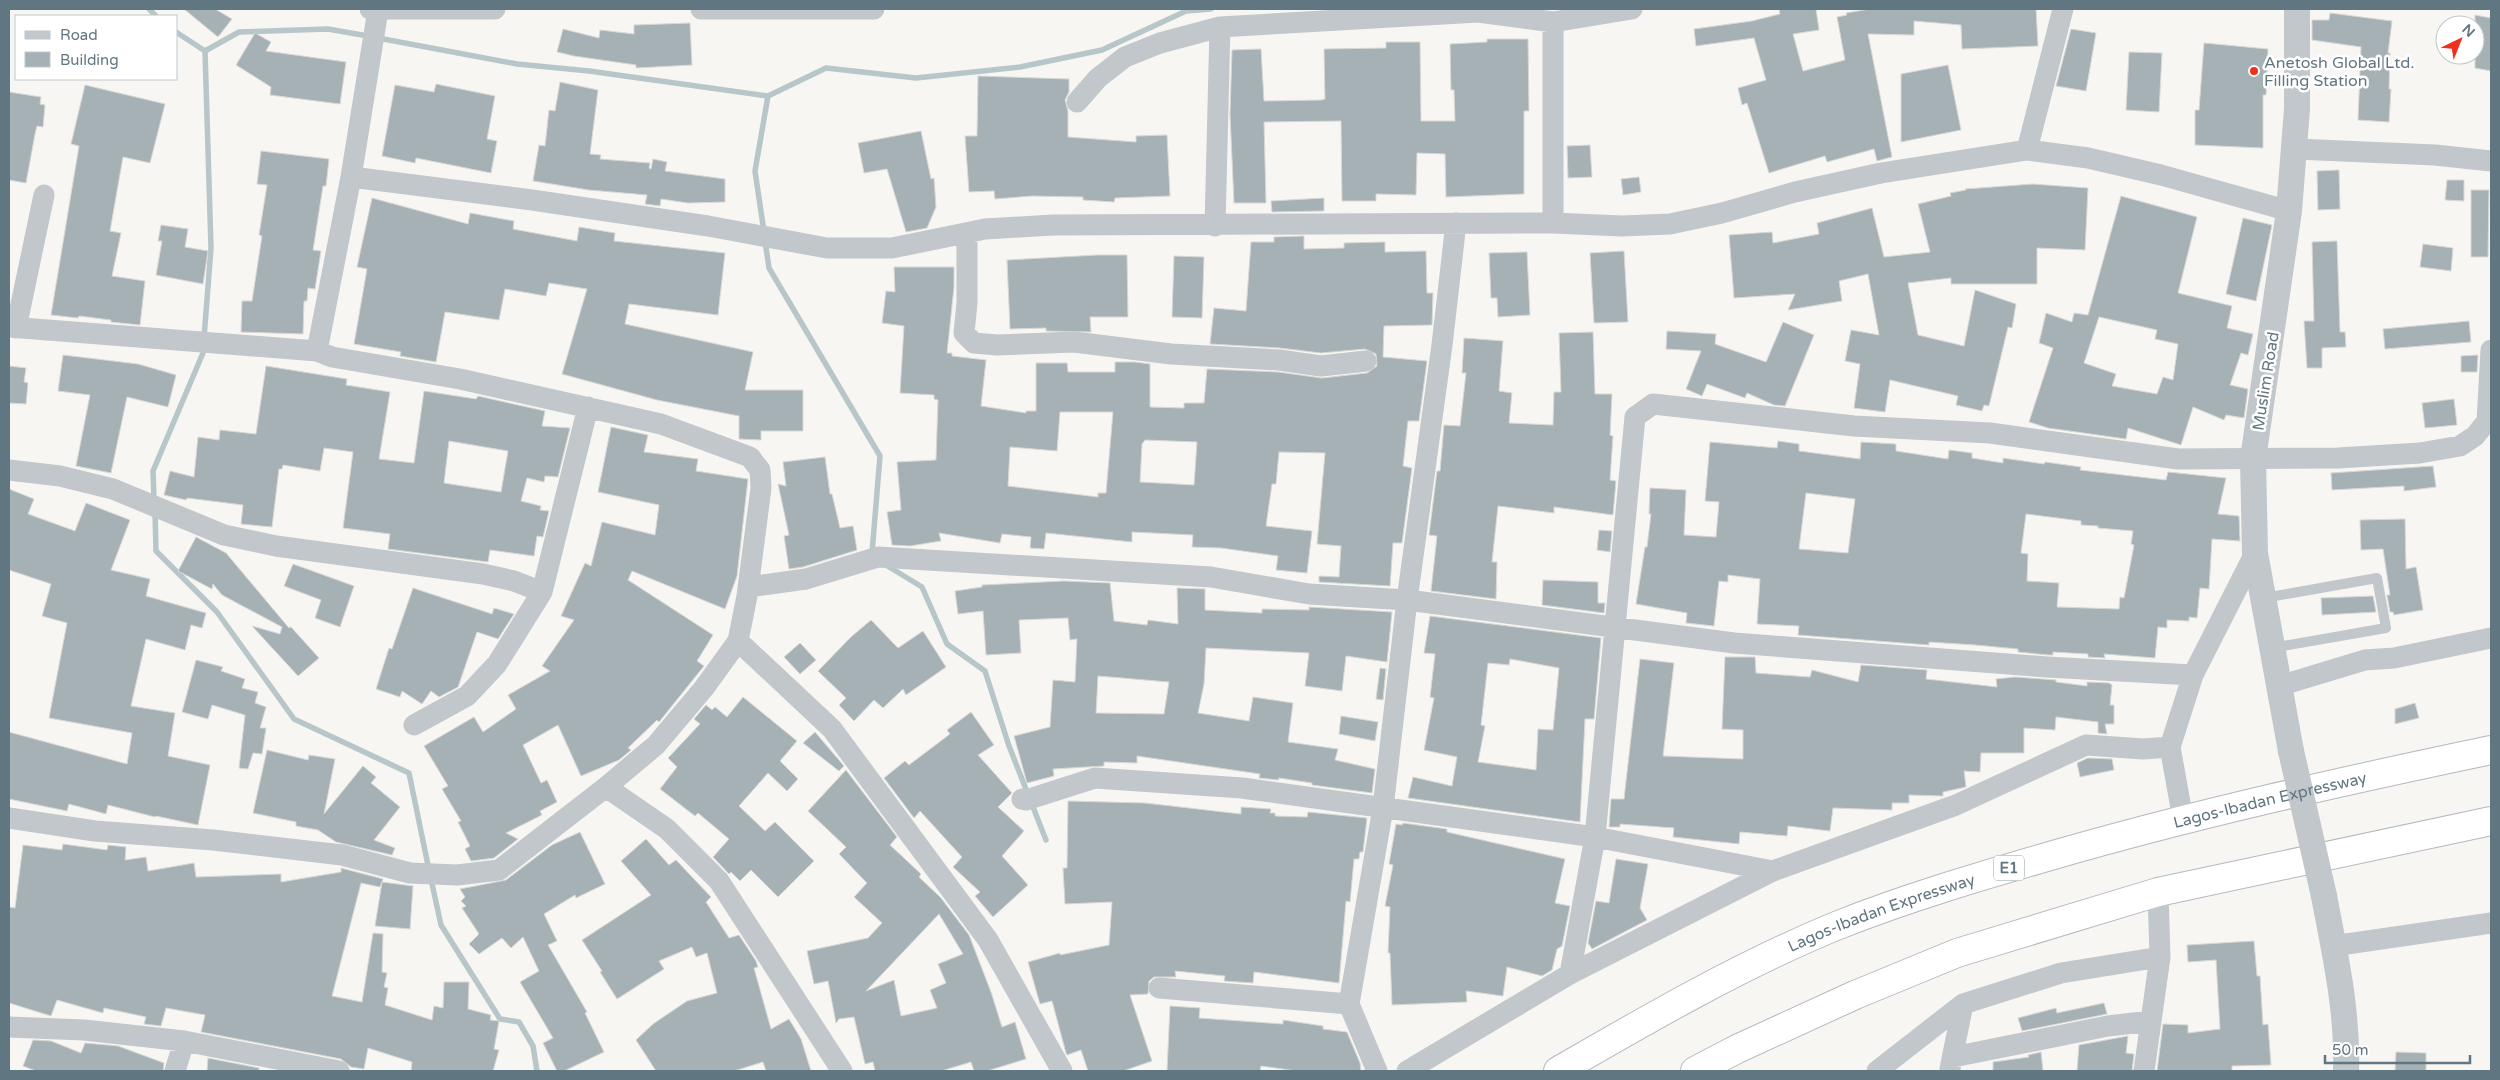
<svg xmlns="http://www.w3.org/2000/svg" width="2500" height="1080" viewBox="0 0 2500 1080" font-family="'Varela Round',sans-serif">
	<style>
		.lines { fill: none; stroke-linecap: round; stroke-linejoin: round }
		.stream { stroke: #b7c6c9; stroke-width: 5.5 }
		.building { fill: #a6b1b5; stroke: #d8d8d5; fill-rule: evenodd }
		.motorway-casing { stroke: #b4b9bc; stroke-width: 30 }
		.service { stroke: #c1c7ca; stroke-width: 10 }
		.minor { stroke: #c1c7ca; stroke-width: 21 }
		.tertiary { stroke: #c1c7ca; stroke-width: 26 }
		.motorway { stroke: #fff; stroke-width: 28 }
		.tertiary-bridge { stroke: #c1c7ca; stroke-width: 26 }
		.poi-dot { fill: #ed311c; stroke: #fff; stroke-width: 2 }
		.labels { text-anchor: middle; stroke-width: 5; stroke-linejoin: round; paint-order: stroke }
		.shield { fill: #fff; stroke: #909fa6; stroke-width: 1 }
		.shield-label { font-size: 15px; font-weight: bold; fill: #607680 }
		.poi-label { font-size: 16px; fill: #607680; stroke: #fff; text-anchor: start }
		.street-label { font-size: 16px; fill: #607680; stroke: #fff }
	</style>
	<rect width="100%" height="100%" fill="#f7f6f3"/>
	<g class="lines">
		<path class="stream" d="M149 9 156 16
			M176 32 205 51 239 32 328 29 368 36
			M378 38 517 64 589 71 768 96 826 68 916 78 1020 67 1102 50 1186 11 1211 9
			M764 232 755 171 768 96
			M765 241 769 268 880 456 872 553
			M204 338 211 248 205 51
			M154 500 153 471 203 353V347
			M155 512 156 551 217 612 294 719 409 773 429 870
			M886 565 922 587 947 644 985 671 1009 746 1046 840
			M431 879 441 925 500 1019 519 1022 533 1046 537 1071"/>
	</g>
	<path class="building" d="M184 9H215L232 19 218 37Z
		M1779 9H1816L1819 30 1793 34 1803 71 1845 60 1837 17 1847 15 1846 13 1870 9H2036L2038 46 1962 49 1961 25 1914 21V35L1868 34 1892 157 1877 161 1874 149 1827 162 1825 156 1769 173 1747 103 1742 105 1738 88 1766 80 1754 38 1696 46 1694 29 1752 21 1780 14Z
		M2330 13 2392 21 2388 53H2390L2389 89H2391L2389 122 2358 120 2361 47 2312 40V20H2329Z
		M2475 15 2491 18V71L2475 68Z
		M690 23 692 65 636 68V65L574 56 557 52 563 29 599 38 600 30 634 34V25Z
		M2071 29 2096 33 2086 91 2056 86Z
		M255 33 271 42 266 51 346 62 340 104 270 95 271 87 236 65Z
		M1487 39H1528L1529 111H1524V194L1446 197 1445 154 1417 153 1416 195 1376 194V201H1342L1341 121 1264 122 1266 203H1234L1230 114 1232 50 1261 49 1264 101 1321 100 1325 99 1324 49 1386 48V42H1420L1421 121H1455L1454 90H1451L1450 44 1487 42Z
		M2204 43 2268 49 2266 95H2263V148L2195 145V110H2199Z
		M2129 52 2162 53 2159 112 2126 110Z
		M1948 65 1961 130 1901 142V74Z
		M978 76 1069 79V92L1065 100 1068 111V137L1136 142V136L1167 135 1170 196 1115 198 1114 202 1083 200V197L1032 196 995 199 994 191 969 192 965 136H977Z
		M560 82 598 90 590 154 601 155 600 159 650 163 649 168 651 169 653 159 667 162 665 171 725 179V202L688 203 661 199 660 206 645 204 647 195 589 190 533 181 539 145 545 146 549 110 555 111Z
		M436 84 495 96 487 139 497 141 491 173 416 158 415 163 382 156 395 85 434 92Z
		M85 85 165 104 150 163 123 157 110 231 121 233 112 276 145 281 140 325 111 322V320L79 316 78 318 51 315 79 146 71 144Z
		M9 92 41 97 40 104 45 105 43 127 37 126 35 134 26 183 9 180Z
		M921 131 931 179 934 178 936 207 927 228 906 232 887 169 864 173 858 143Z
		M1590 145 1592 177 1568 178 1567 146Z
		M261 151 329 159 326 186H323L313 250 321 251 315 289 308 288 307 301H304L303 334 241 332 242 301H252L262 236 259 235 267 185 257 184Z
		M2339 170 2340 209 2318 210 2317 171Z
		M1639 177 1641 192 1623 195 1621 179Z
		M2447 180H2464V201L2445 200Z
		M2033 184 2088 188 2085 250 2037 248V284H1951V278L1908 283 1918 335 1964 346 1975 290 2016 304 2012 328 2008 327 1989 406 1984 405 1982 411 1956 405 1958 396 1890 380 1885 412 1854 408 1860 364 1845 361 1851 330 1879 335 1868 274 1839 281 1842 301 1788 310 1795 294 1734 298 1729 235 1772 232 1773 243 1819 234 1817 223 1872 208 1884 257 1930 252 1918 204 1951 196 1950 193 1966 190 1965 189Z
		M2471 190H2489L2488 257H2471Z
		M2121 196 2197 217 2178 293 2232 306 2227 328 2253 334 2248 355 2241 353 2230 385 2248 389 2244 418 2226 415 2224 420 2193 407 2181 445 2128 428 2126 439 2048 428 2029 422 2053 348 2039 343 2046 313 2072 322 2074 313 2088 315ZM2099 317 2157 330 2155 339 2178 344 2173 380 2163 377 2157 394 2112 386 2116 374 2084 363Z
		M372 198 468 224 470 213 514 221 513 229 577 241 579 227 615 233 614 241 725 253 718 315 629 304 625 324 753 352 745 390H803V431H761V440L739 439V416L657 400 562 374 587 289 549 283 546 296 505 289 499 320 445 312 436 362 400 356 401 352 354 344 367 269 357 267Z
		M1324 198V211L1272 212 1271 201Z
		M2243 218 2272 225 2256 301 2226 294Z
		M161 225 188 229 185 247 208 251 203 284 156 275 162 241H158Z
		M1304 236V249L1344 248V243L1385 242V252L1426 251 1427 293H1433L1432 325 1384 326 1383 357 1427 361 1419 421H1408L1403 466 1412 468 1402 543H1393L1390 586 1319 582V576L1339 577 1341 546 1317 544 1325 453 1279 452 1276 484H1272L1266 526 1312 531 1307 573 1276 570 1278 556 1221 548 1192 547 1193 535 1132 532V542L1046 533 1044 549 1030 548 1031 537 1002 534 1000 543 939 533 941 541 910 546 892 545 887 512 901 510 897 462 936 460 938 400 934 399V395L900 393 904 326 882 323 886 291 895 292 894 267H954V287L947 353H952V356L986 360 981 406 1026 413V411H1036V363H1067L1068 372H1115V362H1135L1150 364V407L1184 408V403H1204L1207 369 1278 372 1322 378 1367 373 1377 366 1376 354 1365 349 1321 353 1280 348 1210 344 1214 308 1246 311 1251 242H1274V237ZM1060 412H1113L1106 493H1098V497L1008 486 1010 447 1057 451ZM1145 440 1197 442 1194 485 1140 482 1142 444Z
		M2337 241 2340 332H2345L2346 347 2322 348V368H2307L2304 321H2314L2312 242Z
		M2423 244 2453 248 2451 271 2420 267Z
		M1624 251 1628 322 1594 323 1590 253Z
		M1527 252 1530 315 1498 317 1497 298H1491L1489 253Z
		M1097 255H1127L1128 317H1090L1091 332 1046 331V328L1010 329 1007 260Z
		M1174 256 1204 257 1202 318 1172 317Z
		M2469 321 2471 342 2385 349 2383 329Z
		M1783 322 1814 335 1785 406 1774 405 1747 393 1745 398 1707 384 1702 396 1686 389 1701 351 1666 349 1667 331 1716 334 1715 344 1766 362Z
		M1593 332 1595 394H1612L1610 435 1613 436 1610 480 1616 481 1613 515 1554 507V513L1498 506 1492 562H1497L1496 599 1431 591 1437 536 1429 535 1437 471H1440L1444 425 1460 426 1466 373H1462L1464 338 1503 341 1499 391 1512 393 1509 423 1553 425 1554 392H1561L1559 333Z
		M63 355 138 364 176 375 168 407 127 397 111 473 76 466 90 395 58 391Z
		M2478 355 2477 372H2461V356Z
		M9 366 26 368 24 382 28 383 26 404 9 403Z
		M266 366 347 379 346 385 390 392 379 459 414 463 424 391 476 399 478 396 545 411 542 426 570 428 558 477 545 476 544 482 527 478 521 501 541 506 540 510 549 511 543 537 537 536 534 556 490 550 488 562 388 549 390 534 343 528 353 452 324 448 320 471 283 465 282 469H279L272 527 241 524 243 505 187 498 186 500 164 495 170 471 194 477 198 437 219 440 220 430 256 434ZM449 441 508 451 501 492 444 483Z
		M2454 399 2457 425 2425 428 2422 403Z
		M611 427 648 435 644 452 698 459 696 471 748 479 737 576 725 609 632 571 628 580 713 635 697 661 704 666 659 722 657 720 628 748 631 750 619 760 581 776 558 725 523 745 541 783 547 780 557 802 540 811 542 815 506 833 518 839 494 858 471 861 465 849 470 846 458 822 461 821 442 789 448 786 424 746 474 717 483 732 516 709 508 695 550 671 542 666 574 620 561 616 585 563 591 566 602 522 655 535 659 505 598 492Z
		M1778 441 1799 444V451L1860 459 1861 442 1896 444V451L1948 459 1949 450 1972 453V458L2003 463V458L2044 464 2045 462 2081 467 2080 470 2166 480 2168 472 2226 478 2218 514 2239 516 2240 541 2212 539 2209 589 2200 588 2197 618 2189 617V621L2167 620V628L2158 627 2155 658 2104 654 2105 658 2088 657V654L2053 652V655H2048L2018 652V649L1975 645 1929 642V645L1798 635 1799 626 1757 624 1760 579 1728 575V582L1719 581 1714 626 1686 623 1687 613 1636 604 1645 547H1647L1651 514H1649L1650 488 1686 490 1684 535 1716 537 1719 502 1705 501 1710 442 1777 448ZM1806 493 1855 499 1848 553 1799 549ZM2026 514 2081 521V525L2098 526V528L2133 531 2131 544 2134 545 2124 598 2120 597 2119 609 2057 607 2059 583 2027 581 2028 554 2021 553Z
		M825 457 830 494H832L840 528 853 526 857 550 803 567 789 569 784 536 789 535 778 484 786 486 783 462Z
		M2433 466 2436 487 2404 491V486L2332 490 2331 473Z
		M9 489 34 499 28 514 75 531 86 503 130 520 111 570 150 579 146 596 206 613 202 628 191 625 185 650 146 639 131 706 175 713 168 756 210 765 198 825 156 816 155 817 108 805 106 814 69 804 67 811 9 799V732L127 764 132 733 49 718 67 623 42 616 51 584 9 570Z
		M2405 519 2406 569 2416 567 2423 610 2394 615 2393 612H2390L2387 595H2390L2383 549 2361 550 2360 520Z
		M1599 530 1612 531 1610 552 1597 550Z
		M196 537 226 553 289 628 291 627 319 658 298 676 252 626 280 634 282 627 222 595 213 584 212 589 178 571Z
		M293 564 354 586 340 627 315 618 321 600 284 586Z
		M1543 580 1598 582V603H1605L1604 613 1542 605Z
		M1064 581 1110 583 1114 621 1147 625 1148 620 1178 624 1177 588 1205 589V610L1262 613V609L1309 610V607L1392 612 1387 662 1346 656 1342 691 1305 686 1309 653 1206 648 1204 684 1198 713 1249 721 1253 697 1293 703 1288 742 1338 749 1335 760 1375 769 1372 793 1312 785V783L1279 778 1278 780 1259 778 1260 774 1137 756V763L1104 762V766L1053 769 1054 776 1027 783 1014 736 1050 727 1053 680 1075 682 1077 639 1070 640 1068 618 1019 620 1021 653 986 655 983 611 958 614 955 591 982 587V585ZM1098 676 1169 682 1164 714 1096 713Z
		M413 588 492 614 494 608 514 614 498 639 477 632 458 687 439 697 431 691 422 704 402 691 400 697 376 689 389 648 392 649Z
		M2373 596 2376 612 2322 615 2321 598Z
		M1430 616 1601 638 1594 719H1585L1580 822 1408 798 1413 777 1452 786 1457 757 1424 750 1434 698 1430 697 1435 654 1424 653ZM1510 659 1559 668 1553 730 1538 729 1536 770 1478 762 1485 726 1481 725 1488 663 1509 665Z
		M871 620 898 648 923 631 946 667 906 695 903 689 883 708 874 700 854 721 839 705 846 698 818 671 851 637Z
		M800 643 816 660 800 674 784 657Z
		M1725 657H1755L1756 673 1810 677 1812 670 1858 682 1861 665 1927 670 1926 679 1997 687 1996 679 2015 677 2056 680V682L2087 686V682L2109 683 2112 685 2110 705H2114V724H2105L2107 734 2098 733V722L2056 717 2055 730 2024 728V753H1981L1980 772 1964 771 1966 787 1943 792V796L1909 795V803H1892V810L1833 808 1830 831 1788 826 1787 836 1740 832 1739 844 1673 837 1674 828 1620 824V827H1609L1611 799H1624L1640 659 1674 663 1663 756 1743 759V730L1722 729Z
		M196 660 223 667 221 671 245 679 242 688 258 692 255 703 266 707 260 728H266L262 754 253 753 248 769 239 768 245 715 212 705 208 719 182 712Z
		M1380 668 1386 669 1383 700 1376 699Z
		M743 697 797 741 780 761 798 779 787 791 768 773 739 806 765 831 775 822 814 861 778 897 751 870 740 881 731 872 729 874 713 857 729 839 698 813 695 816 660 789 677 767 668 758 700 724 694 719 706 705 712 710 715 707 727 717Z
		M2415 703 2419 718 2395 724V709Z
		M971 712 994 745 978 755 1012 793 998 807 1024 831 1002 856 1028 885 993 917 975 896 980 892 953 867 962 857 920 811 914 818 884 778 905 761 909 765 950 734 947 730Z
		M1341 716 1378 722 1375 741 1339 734Z
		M815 732 844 766 839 771 803 743Z
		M267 750 308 760 309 755 335 759 324 814 363 766 376 777 371 783 400 807 374 840 395 848 392 855 336 842 318 830 296 826V822L253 813Z
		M2088 758 2112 759 2114 770 2080 777 2077 763Z
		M846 770 897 837 890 845 921 874 919 877 941 898 969 935 991 992 1002 1027 1015 1022 1026 1059 987 1071H974L971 1062 941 1071H875L873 1062 865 1064 854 1017 839 1019 836 1023 828 981 814 984 807 951 868 938 882 923 854 897 867 883 839 854 846 847 808 811ZM939 914 963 954 938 964 946 983 930 990 937 1008 901 1016 894 980 866 991Z
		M1068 801 1145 803 1241 814V807L1271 809 1270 813H1275V816L1307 817 1308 812 1367 818 1363 852H1360L1359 859H1354L1350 902 1346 901 1339 983 1254 972 1253 983 1224 981 1225 976 1175 971 1176 977H1154L1149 981 1148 994 1130 995 1152 1061 1123 1071H1088L1081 1050 1067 1055 1066 1053 1052 1001 1040 1004 1028 962 1060 953V955L1109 945 1112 902 1065 904 1063 868H1067Z
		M1403 823 1447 829V832L1565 859 1555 903 1570 906 1562 946 1557 949 1552 970 1542 976 1507 967 1503 996 1466 991 1467 1002 1392 1005 1390 953H1388L1390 907 1385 906 1393 865 1389 864 1396 824 1402 825Z
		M580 832 605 884 576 898 575 895 544 914 557 941 548 945 587 1012 585 1013 604 1052 564 1071H557L543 1043 553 1038 520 982 539 971 523 937 511 948 502 938 479 954 469 944 479 934 462 908 466 906 461 901 465 897 460 889 506 880 552 845Z
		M646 839 669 865 676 860 711 897 706 902 729 938 739 935 756 961 758 967 754 968 771 1029 789 1019 801 1039 811 1071H766L763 1062 734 1071H656L636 1040 653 1024 687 1001 717 993 707 953 696 957 692 947 659 961 664 969 617 999 600 972 602 971 582 940 651 895 621 861Z
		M63 844 107 850 108 845 126 847 125 860 146 857 148 871 194 863 196 877 281 874V882L341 872V868L383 879 380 887 361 883 332 996 362 1002 373 933 383 934 382 972 387 973 384 987 388 988 385 1005 432 1020 434 1006 443 1008 444 982H469L468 1009 491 1015 490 1020 499 1021 494 1049 499 1050 493 1071H411L412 1062 368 1048 364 1069 351 1067 341 1059 201 1032 205 1015 166 1008 161 1026 144 1024 146 1017 104 1008 103 1013 57 1000 51 1016 9 1003V907L15 908 23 845 62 850Z
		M1616 859 1648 864 1640 908 1647 920 1592 949 1588 943 1596 901 1609 903Z
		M382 882 413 886 410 929 375 926Z
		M2254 941 2257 976H2260L2263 1025 2268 1024 2271 1065 2232 1066V1071H2157L2163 1024 2188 1025V1033L2220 1029 2216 960 2188 962 2187 945Z
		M2104 1003 2107 1014 2022 1031 2018 1018 2056 1008 2057 1013Z
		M1170 1006 1200 1008 1199 1018 1283 1024V1020L1323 1026V1029L1347 1032 1360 1063 1361 1071H1297L1261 1066 1260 1071H1167Z
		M2128 1036 2126 1053 2134 1054 2132 1071H2077L2079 1045Z
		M33 1040 51 1041 81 1053 85 1043 118 1046 164 1063 163 1071H36L23 1066Z
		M2041 1052 2043 1071H1993V1062L2029 1057 2028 1055Z
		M2396 1052 2426 1053V1071H2395Z
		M208 1058 259 1068V1071H207Z"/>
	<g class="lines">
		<defs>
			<g id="motorway">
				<path id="s1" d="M1558 1071C1648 1019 1739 966 1836 926 1906 898 1978 877 2050 856 2195 814 2343 781 2491 750"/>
				<path d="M1695 1071 1737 1049 1855 995 1957 953 2158 892 2491 821"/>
			</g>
		</defs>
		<use href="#motorway" class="motorway-casing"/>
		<path class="service" d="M2264 598 2377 578 2386 628 2272 648"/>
		<path class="minor" d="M370 9H495
			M701 9H874
			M1553 22 1632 9
			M1077 102 1098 78 1125 57 1160 43 1220 27 1478 12 1553 22V223
			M2295 149 2435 155 2491 161
			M2027 150 2063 9
			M351 177 532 200 708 226 827 248H892L985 229 1053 225 1553 223 1622 226 1670 224 1722 213 1795 192 1881 173 2027 150 2088 158 2161 175 2289 211
			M1215 226 1220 27
			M967 233V303L964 333 974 343 997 345 1074 342 1171 354 1279 360 1321 366 1366 361
			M9 327 317 351 332 357 460 379 661 424 750 457 760 470 761 488 747 596 738 641 704 688 656 745 606 787 499 870 457 875 410 873 342 855 213 840 95 831 9 818
			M16 328 44 195
			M317 351 351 177 378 10
			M9 470 60 476 113 489 224 535 276 546 483 574 514 581 542 592
			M748 587 806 579 878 557 1211 577 1309 594 1407 600 1734 643 2047 667 2193 675
			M738 641 832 729 988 940 1062 1071
			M2279 686 2365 660 2394 658 2491 638
			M414 725 467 696 497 664 542 592 588 407
			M606 787 667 829 719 881 842 1071
			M1022 799 1026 800 1095 778 1242 788 1595 837 1773 871
			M2183 819 2170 747 2193 675 2255 553
			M2333 946 2491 923
			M1570 974 1595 837 1635 417 1653 404 1854 426 1990 433 2178 459 2338 458 2420 453 2460 446 2475 436 2487 421 2491 350
			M1159 988 1349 1004
			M9 1027 84 1030 184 1041 339 1071
			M1953 1057 2108 1026 2151 1021
			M1950 1069 1963 1004
			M175 1071 184 1041
			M1377 1071 1349 1004 1383 808 1407 600 1442 345 1456 223
			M1407 1071 1570 974 1773 871 1956 805 2086 745 2143 749 2170 747
			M1877 1071 1963 1004 2061 973 2160 957
			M2144 1071 2160 957 2158 892"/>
		<path class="tertiary" d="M2291 751 2255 553 2253 459 2289 211 2297 109V9
			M2324 896C2335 954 2348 1012 2346 1071"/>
		<use href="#motorway" class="motorway"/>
		<path class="tertiary-bridge" d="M2291 751 2324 896"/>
	</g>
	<circle class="poi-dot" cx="2254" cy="71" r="5"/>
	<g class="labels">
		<rect class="shield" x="1994" y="855.5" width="30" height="25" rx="4"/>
		<g class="shield-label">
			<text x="2009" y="873">E1</text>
		</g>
		<g class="poi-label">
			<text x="2264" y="68">Anetosh Global Ltd.<tspan x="2264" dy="18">Filling Station</tspan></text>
		</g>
		<g class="street-label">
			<text transform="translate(2265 381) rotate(-81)" y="6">Muslim Road</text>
			<text dy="6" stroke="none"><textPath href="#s1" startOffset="766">Lagos-Ibadan Expressway</textPath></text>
			<text dy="6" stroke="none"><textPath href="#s1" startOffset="361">Lagos-Ibadan Expressway</textPath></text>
		</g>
	</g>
	<rect width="2500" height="1080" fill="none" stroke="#607680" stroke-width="20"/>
	<rect x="15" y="15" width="162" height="65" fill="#ffffff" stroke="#bfc8cc"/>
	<rect x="25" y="31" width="25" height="8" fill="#c1c7ca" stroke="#bfc8cc"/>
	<text x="60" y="40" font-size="15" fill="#607680">Road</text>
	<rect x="25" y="52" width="25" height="15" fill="#a6b1b5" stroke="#bfc8cc"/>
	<text x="60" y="65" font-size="15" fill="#607680">Building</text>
	<g transform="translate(2460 40) rotate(43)"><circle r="24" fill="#ffffff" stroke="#bfc8cc"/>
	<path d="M0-4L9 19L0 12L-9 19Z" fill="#ed311c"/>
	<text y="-8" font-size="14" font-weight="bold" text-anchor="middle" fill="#607680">N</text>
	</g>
	<path d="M2325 1055v8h145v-8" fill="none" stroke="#607680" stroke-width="2.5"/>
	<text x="2332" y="1055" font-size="15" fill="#607680" stroke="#ffffff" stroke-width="4" paint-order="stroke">50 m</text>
</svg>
